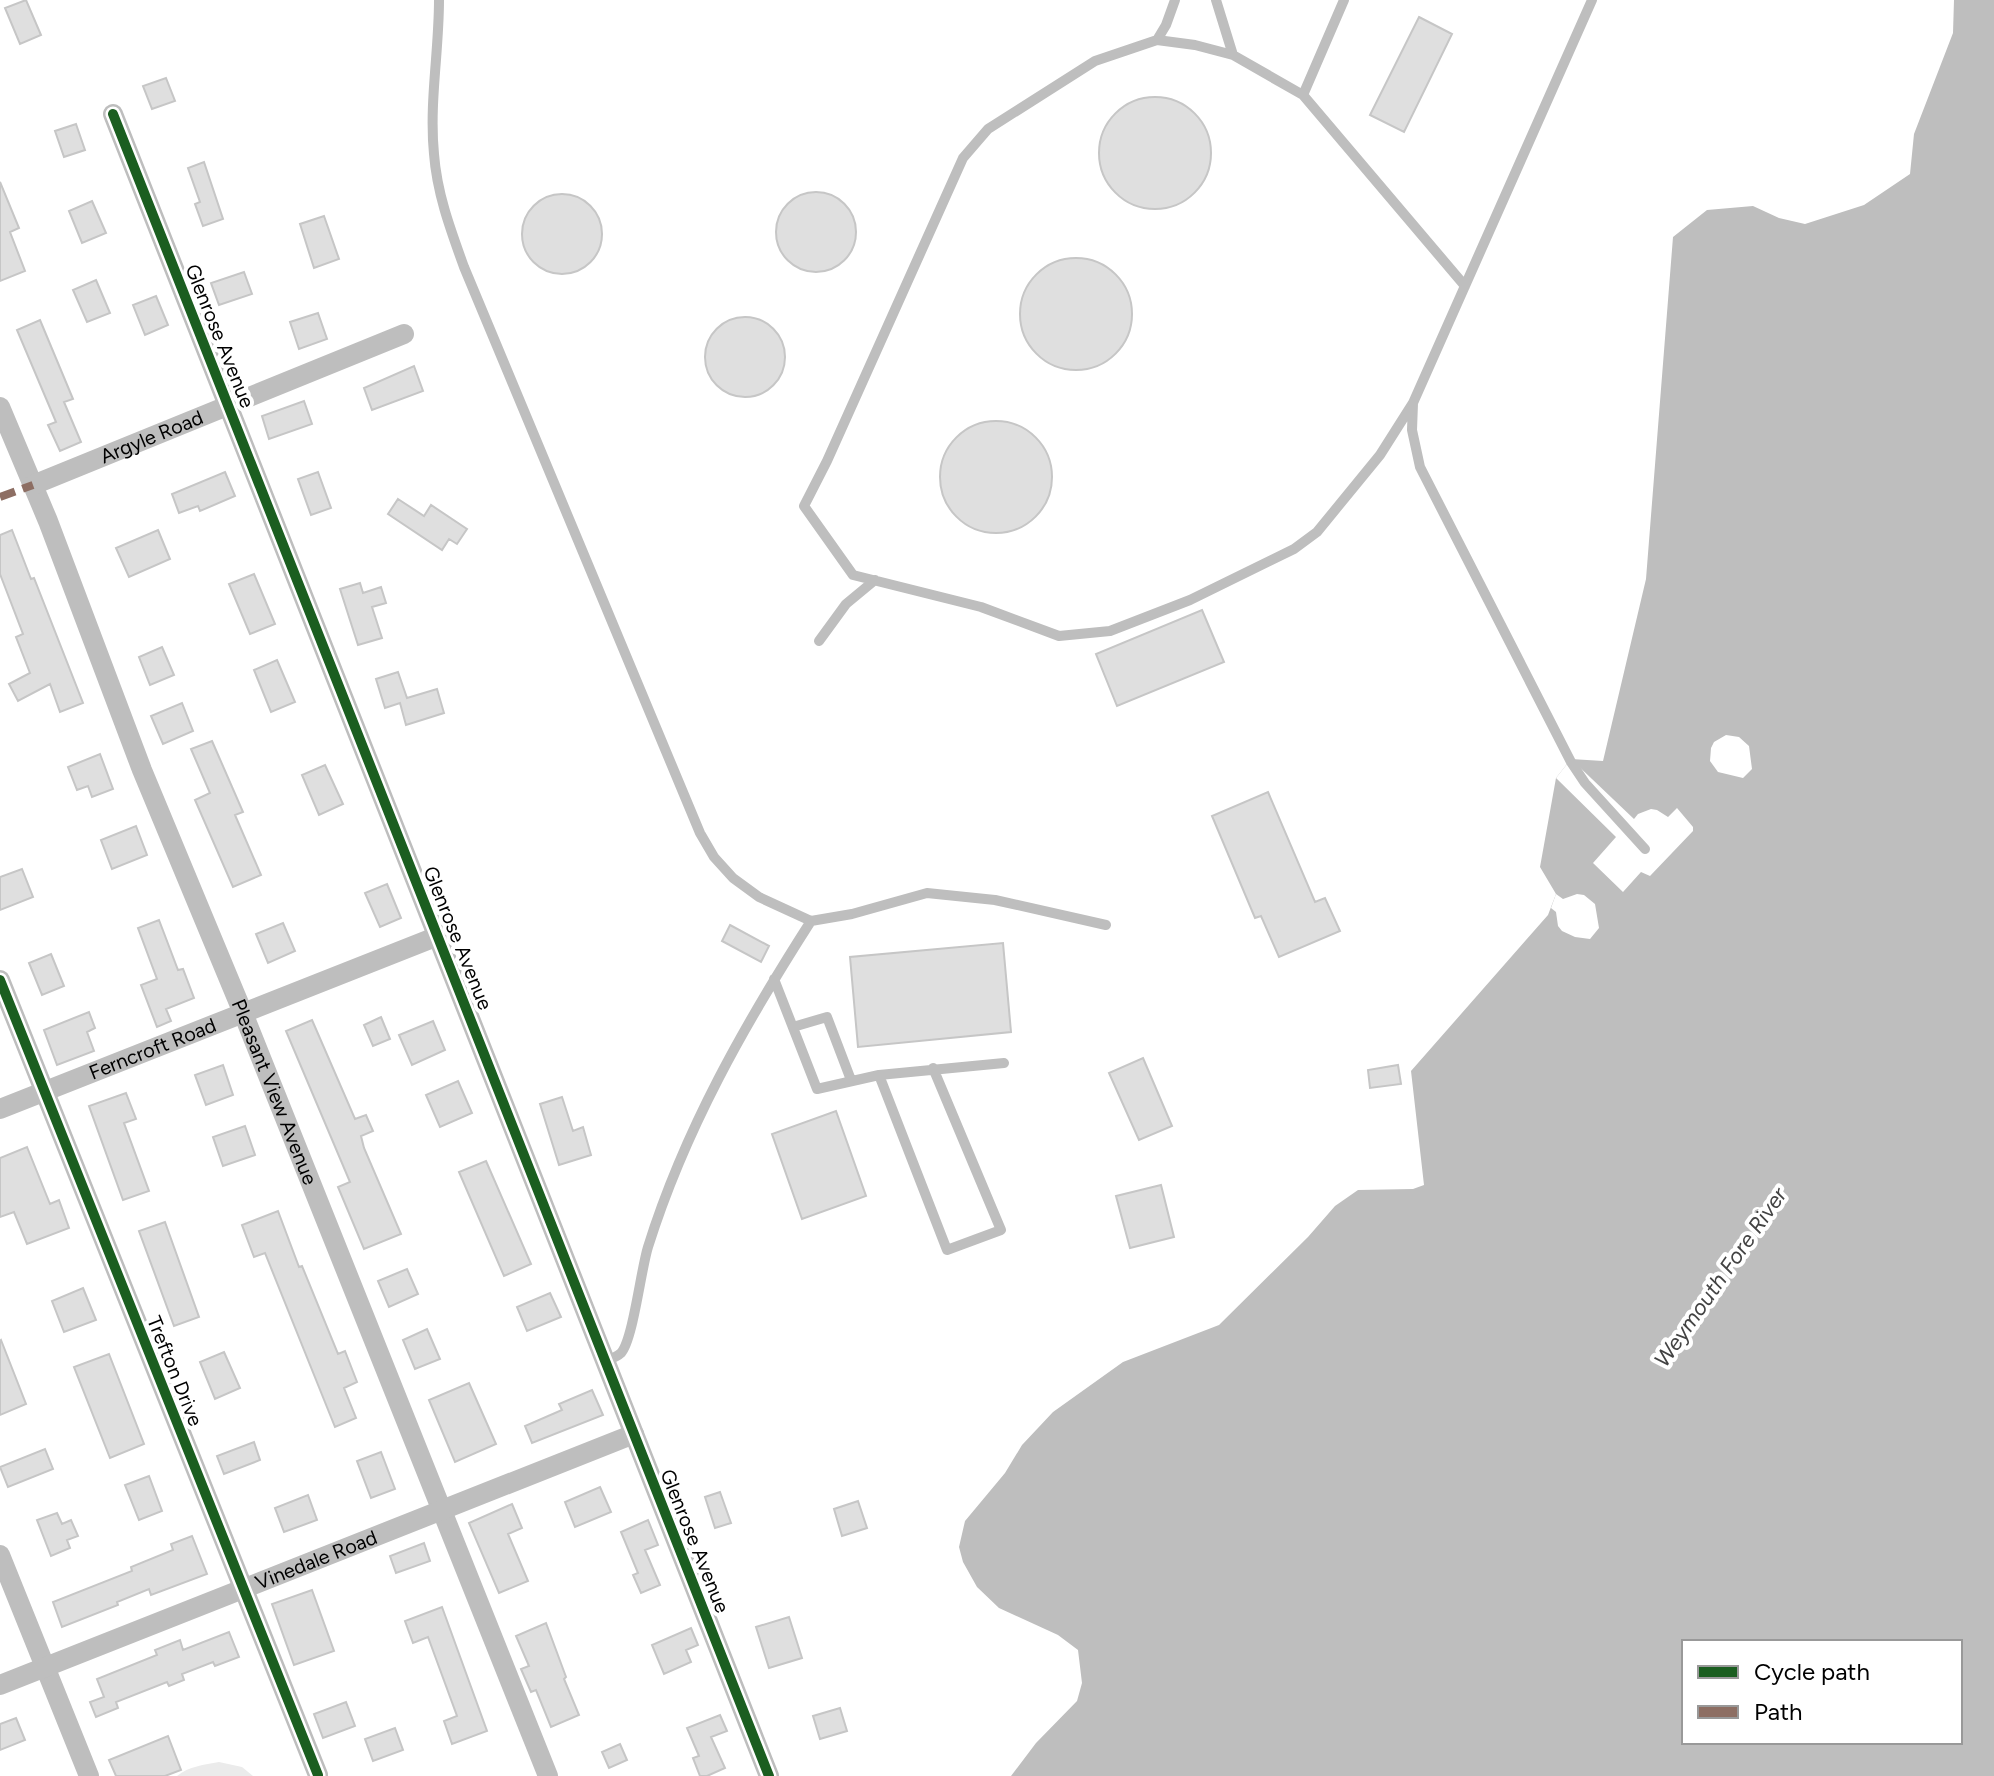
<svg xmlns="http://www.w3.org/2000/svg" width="1994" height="1776" viewBox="0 0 1994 1776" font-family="Figtree,sans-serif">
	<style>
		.green { fill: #ebebeb }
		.water { fill: #bebebe; fill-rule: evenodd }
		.pier { fill: #fff }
		.building { fill: #dfdfdf; stroke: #c6c6c6; stroke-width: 2 }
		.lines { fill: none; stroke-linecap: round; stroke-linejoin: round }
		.lane { stroke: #bebebe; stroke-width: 10 }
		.street { stroke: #bebebe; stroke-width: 20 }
		.quiet { stroke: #8d6e63; stroke-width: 8; stroke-dasharray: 16 8; stroke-linecap: butt }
		.cycleway-casing { stroke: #fff; stroke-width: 15 }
		.cycleway { stroke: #1b5e20; stroke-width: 10 }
		.labels { text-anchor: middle; stroke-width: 8; stroke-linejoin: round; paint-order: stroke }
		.street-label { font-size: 20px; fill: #000; stroke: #fff }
		.water-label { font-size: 22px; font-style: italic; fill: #434343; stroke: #fff }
	</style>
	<rect width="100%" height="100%" fill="#fff"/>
	<path class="green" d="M219 1762 242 1767 253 1776H177C189 1766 204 1765 219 1762Z"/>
	<path class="water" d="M1954 0H1994V1776H1011L1036 1743 1077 1701 1082 1683 1078 1650 1058 1635 999 1608 977 1587 963 1562 959 1547 965 1521 1005 1473 1022 1445 1053 1412 1123 1362 1219 1325 1308 1237 1335 1206 1358 1190 1413 1189 1424 1185 1411 1071 1548 915 1556 894 1540 867 1556 778 1571 759 1603 761 1646 579 1673 237 1707 210 1753 206 1779 218 1805 224 1864 205 1910 174 1914 134 1953 33ZM1684 1642H1960V1742H1684Z"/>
	<path class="pier" d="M1726 735 1739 737 1749 746 1752 769 1743 778 1718 772 1710 761 1711 748 1714 742Z
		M1571 759 1634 819 1638 814 1651 809 1657 810 1668 817 1677 808 1693 827V831L1650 876 1641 872 1623 892 1593 863 1616 837 1556 778Z
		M1556 894 1563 899 1577 894 1584 895 1595 904 1599 928 1590 939 1575 937 1562 931 1558 926 1556 912 1551 908Z"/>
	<path class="building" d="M26 0 41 35 20 44 5 8Z
		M1419 17 1452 34 1404 132 1370 115Z
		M166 78 175 101 152 109 143 86Z
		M1099 153a56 56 0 1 1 112 0a56 56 0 1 1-112 0Z
		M76 124 85 150 64 157 55 131Z
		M204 162 223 219 203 226 195 204 200 202 188 168Z
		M0 182 19 228 10 232 25 271 0 281Z
		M776 232a40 40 0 1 1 80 0a40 40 0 1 1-80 0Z
		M522 234a40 40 0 1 1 80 0a40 40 0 1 1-80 0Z
		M92 201 106 233 82 243 69 211Z
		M324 216 339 259 314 268 300 224Z
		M1020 314a56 56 0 1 1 112 0a56 56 0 1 1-112 0Z
		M244 272 252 294 219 305 211 283Z
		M96 280 110 313 87 322 73 290Z
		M156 296 168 325 145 335 133 305Z
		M318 313 327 339 299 349 290 322Z
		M705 357a40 40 0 1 1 80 0a40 40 0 1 1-80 0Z
		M40 320 73 399 64 402 81 442 60 451 48 425 56 422 17 330Z
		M414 366 423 391 372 410 364 388Z
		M304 401 312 424 269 439 262 416Z
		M940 477a56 56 0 1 1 112 0a56 56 0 1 1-112 0Z
		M225 472 235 496 200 511 198 506 179 513 172 494Z
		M318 472 331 508 311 515 298 479Z
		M398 499 424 516 431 505 467 529 457 544 449 539 442 550 388 514Z
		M12 530 31 579 34 578 83 703 60 712 50 684 18 701 9 684 30 673 16 637 23 634 0 574V535Z
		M158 530 170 559 129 577 116 548Z
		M254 574 275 624 250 634 229 584Z
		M360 583 363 593 381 587 386 603 372 607 382 638 358 645 340 589Z
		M1202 610 1224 662 1117 706 1096 654Z
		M162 647 174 675 150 685 139 657Z
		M277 660 295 702 271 712 254 670Z
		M398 672 407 698 437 689 444 713 406 725 400 703 385 708 376 679Z
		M182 703 193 731 163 744 151 716Z
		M212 741 243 812 235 815 261 875 233 887 195 800 210 793 191 749Z
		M100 754 113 789 92 797 88 786 77 790 68 767Z
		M325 765 343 804 319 815 302 775Z
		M1268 792 1315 902 1325 898 1340 931 1279 957 1261 916 1255 918 1212 816Z
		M136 826 147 855 112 869 101 840Z
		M22 869 33 897 0 910V877Z
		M387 884 401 918 380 927 365 893Z
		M159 920 178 970 183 969 194 998 166 1009 171 1021 157 1027 141 985 157 979 138 928Z
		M283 923 295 951 268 963 256 934Z
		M730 925 769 946 761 962 722 941Z
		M1003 943 1011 1032 858 1047 850 957Z
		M51 954 64 986 42 995 29 963Z
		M89 1012 95 1028 87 1032 94 1051 57 1065 44 1030Z
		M381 1017 390 1039 373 1046 364 1025Z
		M312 1020 355 1119 366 1115 373 1131 361 1136 364 1148 401 1234 364 1249 338 1187 350 1182 286 1031Z
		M433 1021 445 1050 412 1065 399 1035Z
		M1143 1058 1172 1126 1139 1140 1109 1073Z
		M223 1065 233 1095 206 1105 195 1075Z
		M1398 1065 1401 1084 1370 1088 1368 1070Z
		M458 1081 472 1113 440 1127 426 1095Z
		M126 1093 136 1119 124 1123 149 1191 123 1200 89 1106Z
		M562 1097 573 1131 583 1127 591 1155 559 1165 540 1104Z
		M836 1111 866 1196 802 1219 772 1134Z
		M245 1126 255 1155 223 1166 213 1137Z
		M27 1147 50 1204 59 1200 69 1228 27 1244 14 1212 0 1217V1158Z
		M486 1161 531 1264 504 1276 459 1172Z
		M1161 1185 1174 1237 1130 1248 1116 1196Z
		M278 1211 299 1267 302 1266 338 1354 345 1351 357 1382 344 1388 356 1418 335 1427 265 1253 254 1257 242 1225Z
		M165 1222 199 1317 174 1326 139 1231Z
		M407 1269 418 1294 389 1307 378 1281Z
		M83 1288 96 1320 64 1332 52 1301Z
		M550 1293 561 1317 527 1331 517 1307Z
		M427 1329 440 1359 415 1369 403 1340Z
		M1 1340 26 1404 0 1415V1341Z
		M224 1352 240 1388 215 1399 200 1362Z
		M109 1354 144 1444 110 1458 74 1367Z
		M469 1383 496 1444 455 1462 429 1400Z
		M592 1390 603 1415 532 1443 525 1426 562 1410 559 1404Z
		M254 1442 260 1460 224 1474 217 1456Z
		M45 1449 53 1469 8 1487 0 1467Z
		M381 1452 395 1489 371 1498 357 1461Z
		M149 1476 162 1511 139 1520 125 1485Z
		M600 1487 611 1512 575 1527 565 1502Z
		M720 1492 731 1523 715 1528 705 1497Z
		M308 1495 317 1520 284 1532 275 1508Z
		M858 1501 867 1528 842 1536 834 1509Z
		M512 1504 522 1528 508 1534 528 1581 499 1593 469 1523Z
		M57 1513 62 1524 71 1520 78 1536 67 1540 70 1548 51 1556 37 1520Z
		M648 1520 658 1545 645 1550 660 1585 641 1593 633 1575 638 1573 621 1532Z
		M192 1536 207 1574 151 1595 149 1589 117 1602 118 1605 62 1627 53 1602 132 1571 131 1567 173 1550 171 1544Z
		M424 1543 430 1561 396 1573 390 1556Z
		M312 1590 334 1651 294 1665 272 1604Z
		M442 1607 487 1731 452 1744 444 1721 457 1716 428 1637 413 1643 405 1621Z
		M789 1617 802 1658 769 1668 756 1627Z
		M546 1623 566 1677 564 1679 579 1715 551 1727 536 1690 531 1692 521 1669 529 1666 516 1636Z
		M691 1628 698 1645 686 1650 691 1662 664 1674 652 1645Z
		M229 1632 239 1657 215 1666 213 1662 182 1674 184 1680 169 1686 167 1682 116 1702 118 1708 96 1717 90 1702 104 1697 97 1679 157 1655 155 1650 180 1640 183 1650Z
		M346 1702 355 1726 323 1738 314 1714Z
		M840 1708 847 1731 820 1739 813 1716Z
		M720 1715 727 1731 711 1737 725 1768 707 1776H700L693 1758 699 1756 687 1728Z
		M16 1718 25 1740 0 1750V1724Z
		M395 1728 403 1750 373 1761 365 1739Z
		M168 1736 181 1770 165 1776H116L109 1760Z
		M620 1744 627 1760 609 1768 602 1752Z"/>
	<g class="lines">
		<path class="lane" d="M439 0C439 52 429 103 434 154 437 194 451 231 464 267L700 833 714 857 733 878 759 897 811 921 852 914 927 893 995 900 1106 925
			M1216 0 1233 55 1303 95 1465 286
			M1592 0 1413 403 1412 430 1420 467 1571 762 1585 783 1645 849
			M1157 40 1166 25 1175 0
			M1233 55 1195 45 1157 40 1095 61 988 129 963 158 827 461 804 506 853 575 981 607 1059 636 1110 631 1190 600 1294 549 1317 532 1380 455 1413 403
			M1303 95 1344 0
			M819 641 846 604 875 580
			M774 979 817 1089 879 1075 947 1250 1001 1230 933 1068
			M793 1027 827 1017 851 1080
			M879 1075 1004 1063
			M605 1361C611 1359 617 1357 621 1353 633 1340 641 1269 648 1247 685 1129 745 1024 811 921"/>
		<g class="street">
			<path d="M113 114 769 1776"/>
			<path id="s1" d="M0 407 48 521 142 770 243 1013 548 1776"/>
			<path id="s2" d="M33 485 404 334"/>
			<path d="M0 980 318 1775"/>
			<path id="s3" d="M0 1109 438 936"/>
			<path d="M0 1555 89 1776"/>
			<path id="s4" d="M0 1685 634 1434"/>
		</g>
		<path class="quiet" d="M0 497 33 485"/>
		<defs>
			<path id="cycleway" d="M113 114 769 1776
				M0 980 318 1775"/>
		</defs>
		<use href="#cycleway" class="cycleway-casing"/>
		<use href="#cycleway" class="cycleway"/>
	</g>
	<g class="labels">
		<g class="street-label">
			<text transform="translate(220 336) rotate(68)" y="7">Glenrose Avenue</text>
			<text dy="7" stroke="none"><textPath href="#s2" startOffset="128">Argyle Road</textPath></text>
			<text transform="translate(458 938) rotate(68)" y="7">Glenrose Avenue</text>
			<text dy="7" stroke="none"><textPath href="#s3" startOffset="164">Ferncroft Road</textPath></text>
			<text dy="7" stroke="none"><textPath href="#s1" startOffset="738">Pleasant View Avenue</textPath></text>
			<text transform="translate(175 1371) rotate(68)" y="7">Trefton Drive</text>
			<text transform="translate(695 1541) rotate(68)" y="7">Glenrose Avenue</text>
			<text dy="7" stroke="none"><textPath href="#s4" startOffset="340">Vinedale Road</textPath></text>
		</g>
		<g class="water-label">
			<text transform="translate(1720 1277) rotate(-55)" y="8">Weymouth Fore River</text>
		</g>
	</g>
	<rect x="1682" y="1640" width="280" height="104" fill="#ffffff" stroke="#999999" stroke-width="2"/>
	<rect x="1698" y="1666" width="40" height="12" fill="#1b5e20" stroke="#999999" stroke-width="2"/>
	<text x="1754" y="1680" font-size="24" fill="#000000">Cycle path</text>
	<rect x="1698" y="1706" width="40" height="12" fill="#8d6e63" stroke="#999999" stroke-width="2"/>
	<text x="1754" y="1720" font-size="24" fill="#000000">Path</text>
</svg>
